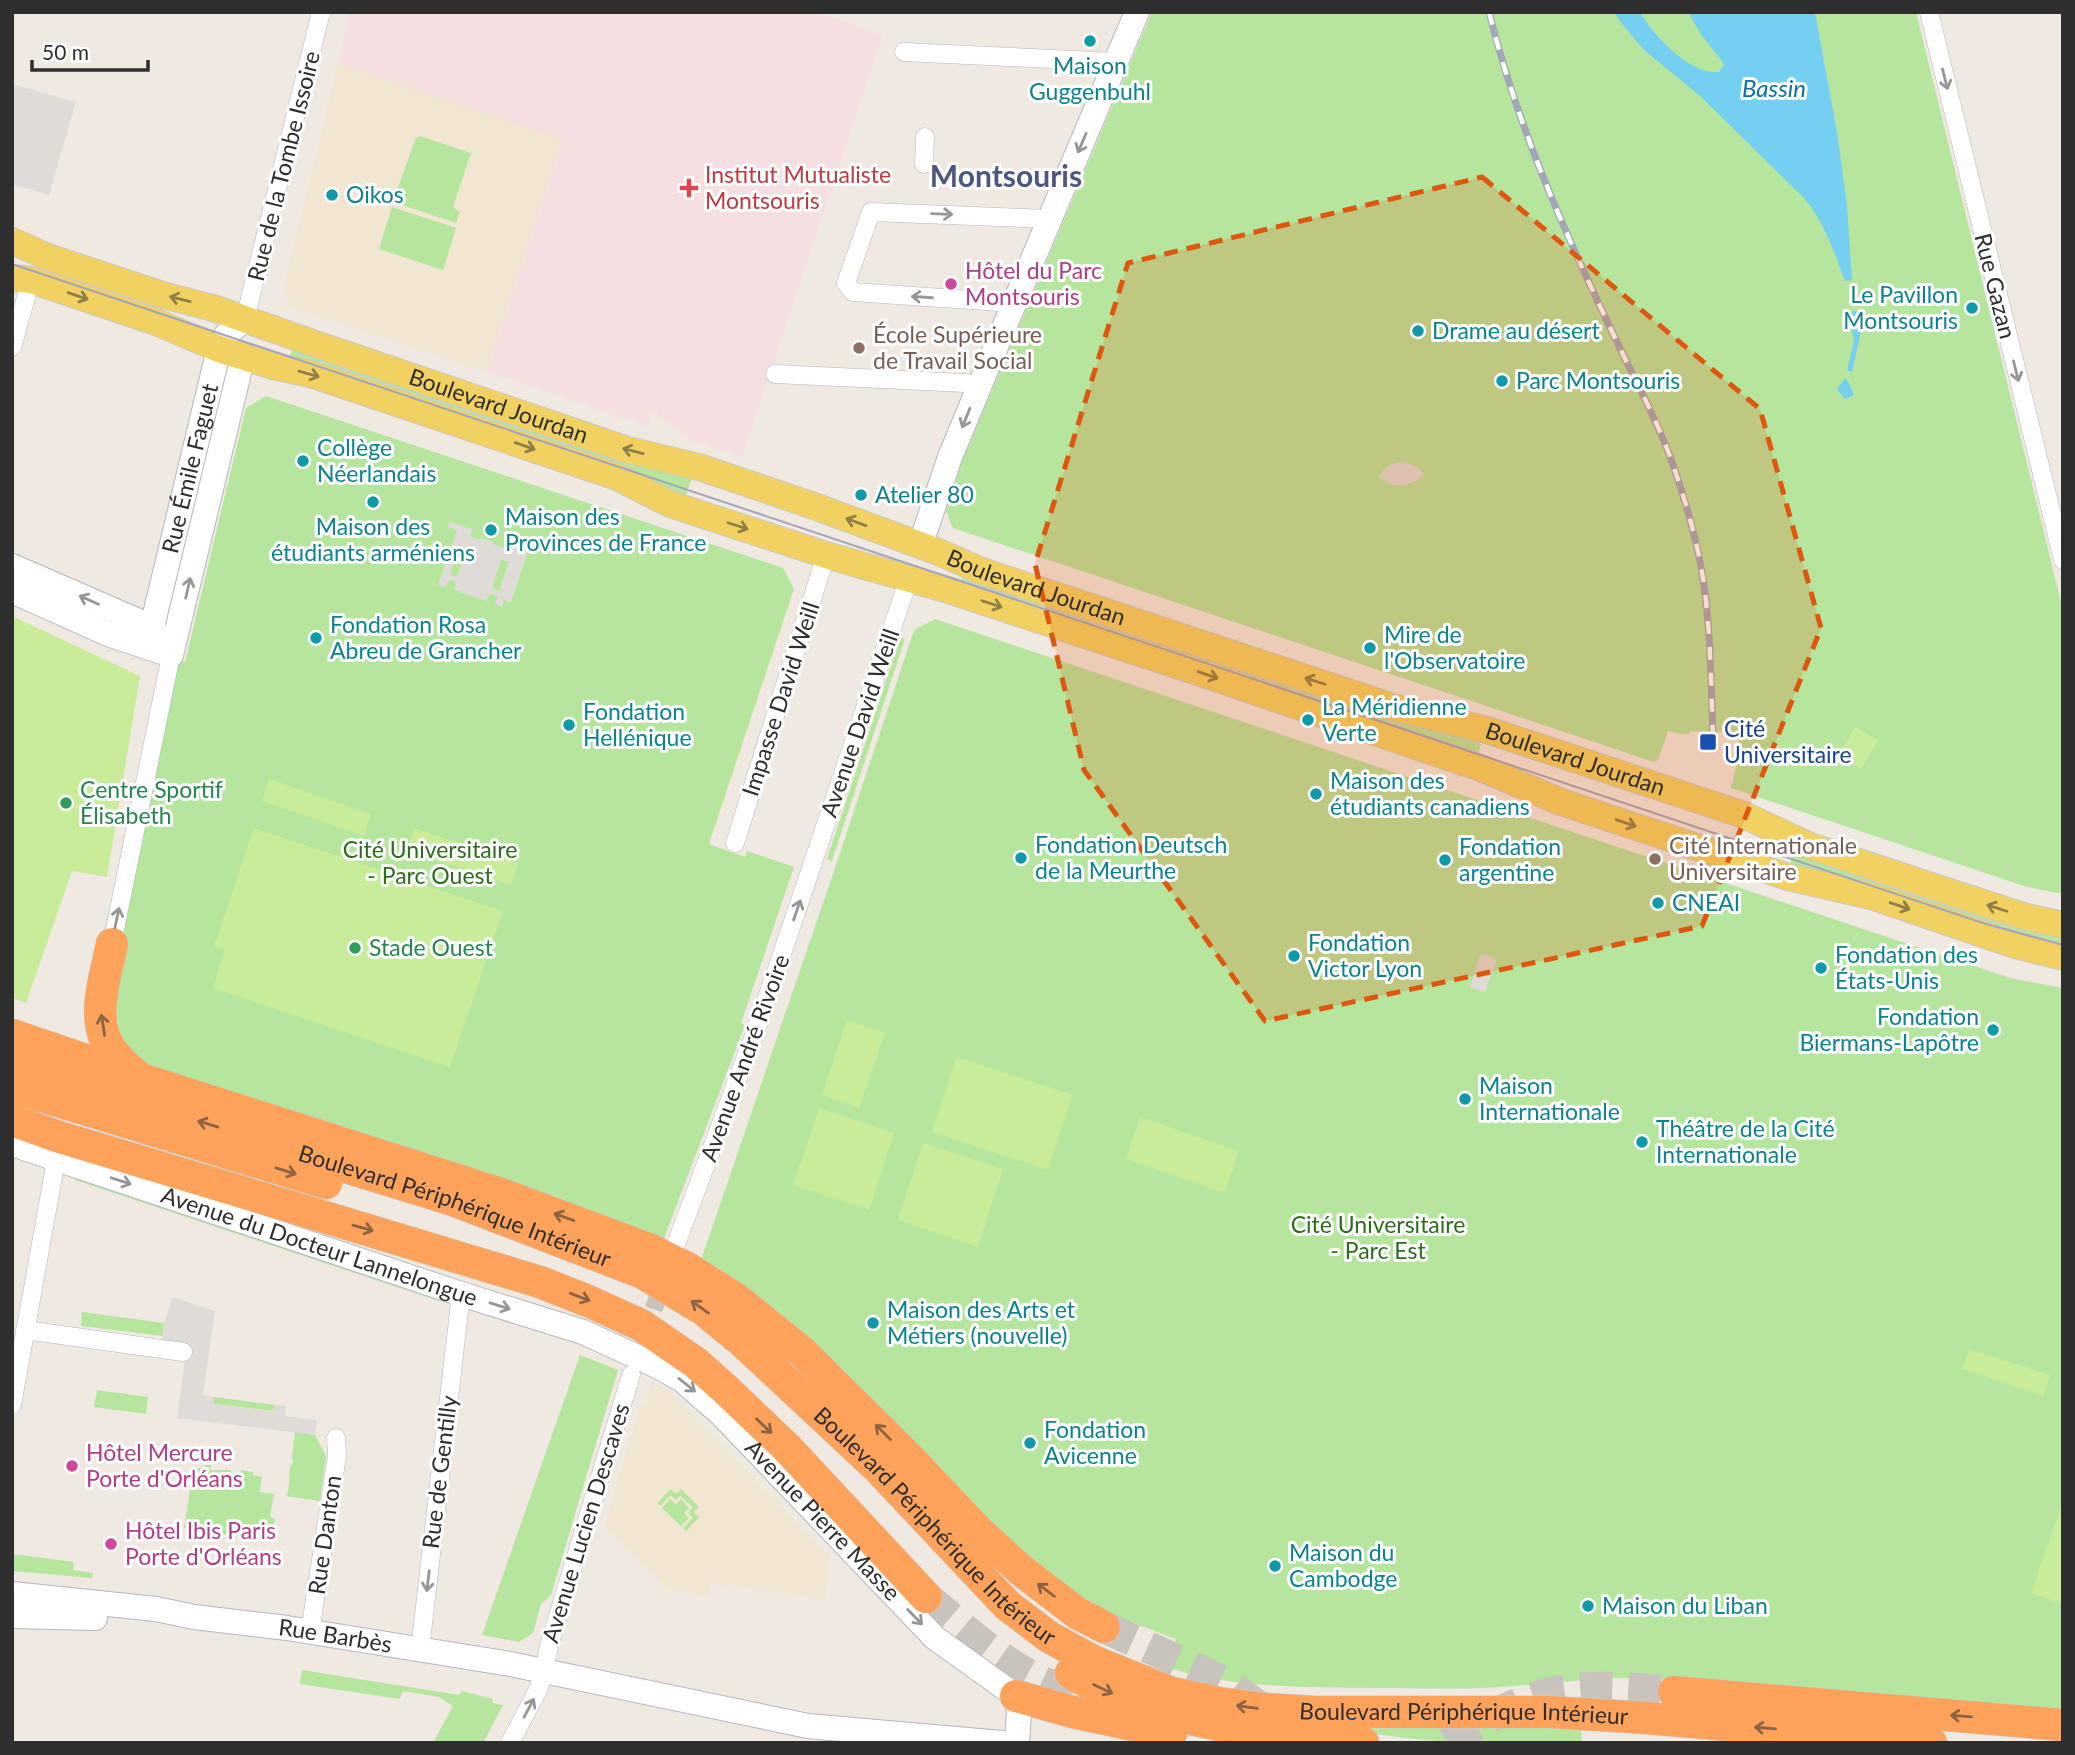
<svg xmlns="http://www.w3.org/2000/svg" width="2075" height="1755" viewBox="0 0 2075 1755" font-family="Lato,sans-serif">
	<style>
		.education { fill: #f0e6d1 }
		.medical { fill: #f5dfe0 }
		.green { fill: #b6e59e }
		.pitch { fill: #c9ec9a }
		.plaza { fill: #dfdcd8; fill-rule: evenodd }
		.water { fill: #75cff0 }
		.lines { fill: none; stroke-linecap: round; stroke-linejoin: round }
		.street-tunnel { stroke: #c8c4bd; stroke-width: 18; stroke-dasharray: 18 9; stroke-linecap: butt }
		.highway-tunnel { stroke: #c8c4bd; stroke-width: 32; stroke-dasharray: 32 16; stroke-linecap: butt }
		.street-casing { stroke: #b4b7c1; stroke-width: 19 }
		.secondary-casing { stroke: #b4b7c1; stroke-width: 26 }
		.primary-casing { stroke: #c9c9c9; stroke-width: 28 }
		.highway-casing { stroke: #c9c9c9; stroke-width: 33 }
		.street { stroke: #fff; stroke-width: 18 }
		.secondary { stroke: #fff; stroke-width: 24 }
		.primary { stroke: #f2d163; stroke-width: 26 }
		.highway { stroke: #ffa35c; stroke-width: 32 }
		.tram { stroke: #a3a6b8; stroke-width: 2 }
		.rail-casing { stroke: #a3a6b8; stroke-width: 7 }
		.rail { stroke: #fff; stroke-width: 4.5; stroke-dasharray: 13; stroke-linecap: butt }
		.oneway { stroke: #969696 }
		.oneway2 { stroke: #908048 }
		.oneway3 { stroke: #8c6343 }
		.marked { fill: #df570e; fill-opacity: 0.2; stroke: #df570e; stroke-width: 5; stroke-dasharray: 14 9; stroke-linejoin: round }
		.culture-dot { fill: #0f9aa8; stroke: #fff; stroke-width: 2.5 }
		.health-dot { fill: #e0444e; stroke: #fff; stroke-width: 2.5 }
		.hotel-dot { fill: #d1479c; stroke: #fff; stroke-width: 2.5 }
		.education-dot { fill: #8d6e63; stroke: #fff; stroke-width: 2.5 }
		.transit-dot { fill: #1a4fb4; stroke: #fff; stroke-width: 2.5 }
		.leisure-dot { fill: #2e9e5b; stroke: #fff; stroke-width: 2.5 }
		.labels { text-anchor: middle; stroke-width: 6; stroke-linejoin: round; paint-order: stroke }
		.culture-label { font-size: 23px; fill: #0d838f; stroke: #fff; text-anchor: start }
		.street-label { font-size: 23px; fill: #2e2e2e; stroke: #fff }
		.health-label { font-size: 23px; fill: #be3a42; stroke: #fff; text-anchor: start }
		.hotel-label { font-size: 23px; fill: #b23c85; stroke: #fff; text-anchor: start }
		.education-label { font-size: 23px; fill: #785e54; stroke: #fff; text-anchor: start }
		.transit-label { font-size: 23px; fill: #164399; stroke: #fff; text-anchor: start }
		.leisure-label { font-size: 23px; fill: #27864d; stroke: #fff; text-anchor: start }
		.park-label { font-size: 23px; fill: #2c6e1b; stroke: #fff }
		.water-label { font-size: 24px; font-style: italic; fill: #0d6fa3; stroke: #fff }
		.district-label { font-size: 30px; font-weight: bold; fill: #4d5680; stroke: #fff }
	</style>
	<rect width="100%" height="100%" fill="#efe9e1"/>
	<path class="education" d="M338 63 563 140 487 372 292 307 283 291Z
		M652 1383 665 1388 829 1554 826 1599 710 1583 707 1598 666 1588 604 1527 639 1409 645 1405Z"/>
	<path class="medical" d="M350 12H815L883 35 742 457 693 441 658 416V413L653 411 648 426 487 372 563 140 338 63Z"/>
	<path class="green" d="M1152 12H1916L2063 610V894L2027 887 1731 788 1740 751 1738 732 1690 731 1689 734H1680L1668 731 1658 760 1654 762 953 528 946 511 964 457Z
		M420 136 471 153 453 207 460 212 456 223 393 202 416 137 419 138Z
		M392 207 456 228 443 270 379 249Z
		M294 344 694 472 684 501 288 361Z
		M266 396 783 568 794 589 709 844 745 857 747 851 794 867 741 1023 745 1025 663 1241 151 1066C126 1053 114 1030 117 1002L109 1000 175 665 180 661 185 662 246 408Z
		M964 571 1475 731 1472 740 1481 744 1477 757 959 585Z
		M935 619 2010 978 2063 988V1712L1640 1678C1593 1677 1548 1684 1501 1687 1460 1690 1419 1688 1378 1688 1307 1687 1234 1689 1166 1667L1176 1639 1110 1614 1091 1603 1051 1578 701 1260 835 868 914 630Z
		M900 638 905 639 832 861 827 859Z
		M1795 849 2063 933V950L1787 872Z
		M76 1177 440 1298 439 1301 75 1180Z
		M82 1312 164 1323 163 1336 81 1326Z
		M580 1355 618 1370 551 1595 541 1604 533 1633 519 1642 482 1635Z
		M97 1390 148 1397 146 1414 94 1407Z
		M214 1397 275 1405 274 1411 214 1404Z
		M295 1432 315 1435 326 1456 320 1501 286 1496C292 1487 286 1471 293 1462L292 1457Z
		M205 1465H211L210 1470H231V1473L240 1474 241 1470 253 1472V1475L262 1477 260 1492 274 1494 270 1517 275 1519 271 1542 184 1528 194 1467 204 1469Z
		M670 1489 676 1494 681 1489 699 1507 694 1512 699 1517 686 1531 683 1528 693 1518 688 1513 693 1507 680 1496 676 1500 670 1495 661 1506 658 1503Z
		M670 1499 676 1504 681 1499 689 1508 684 1513 689 1518 681 1526 662 1508Z
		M12 1554 74 1562 73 1570 93 1573 92 1578 12 1571Z
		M302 1670 459 1695 462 1691 493 1699 492 1703 503 1705 483 1743H433L453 1706 439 1697 403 1691 400 1699 300 1684Z
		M1353 1720 1581 1726 1582 1743H1476L1424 1740 1349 1731Z"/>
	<path class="pitch" d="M12 616 140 676 107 877 72 871 26 1003 12 998Z
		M1855 727 1878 740 1861 769 1838 756Z
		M269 779 371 814 364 836 262 801Z
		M254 828 503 911 450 1067 213 988 225 950 214 946Z
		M414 828 519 863 511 885 407 850Z
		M847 1020 885 1033 859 1108 822 1095Z
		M957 1057 1073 1095 1048 1170 932 1132Z
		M819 1108 894 1133 869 1210 793 1185Z
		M1140 1117 1239 1151 1225 1193 1126 1159Z
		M923 1143 1003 1169 978 1247 898 1220Z
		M1969 1349 2050 1375 2043 1396 1963 1369Z
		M2063 1501V1604L2031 1593Z"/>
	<path class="plaza" d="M12 84 76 102 49 195 12 184Z
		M1406 462 1419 468 1424 475 1416 481 1401 486 1390 484 1379 478 1383 470 1394 463Z
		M450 522 473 529 470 536 480 540 481 538 488 540 494 542 493 544 503 548 506 541 529 548 511 602 504 600 502 607 495 604 498 596 490 594 487 601 454 590 456 582 449 580 446 587 438 585 457 530 448 527ZM460 545 467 548 457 577 450 574ZM501 559 509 562 499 591 492 588Z
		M1481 953 1497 959 1485 992 1470 987Z
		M173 1297 215 1311 203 1395 214 1397V1404L273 1411 275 1405 286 1406 285 1416 317 1420 315 1435 177 1418 187 1345 162 1341 164 1323Z"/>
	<path class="water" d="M1614 12H1640C1653 35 1690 75 1719 72L1724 65 1722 61 1702 36 1688 12H1815L1838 138 1847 206 1852 280 1845 281C1834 252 1824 221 1803 197L1700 96 1644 50 1622 24Z
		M1854 311H1859L1861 331 1852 372 1847 370 1854 341 1849 313Z
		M1845 378 1849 383 1854 395 1845 399 1837 389Z"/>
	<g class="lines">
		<path class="street-tunnel" d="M645 1335 664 1279"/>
		<path class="highway-tunnel" d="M926 1597C962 1627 997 1660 1040 1681 1063 1692 1091 1700 1117 1706
			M1104 1627 1226 1683 1270 1715
			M1449 1743C1479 1720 1528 1695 1566 1690 1602 1685 1638 1689 1674 1692"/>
		<defs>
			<path id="street" d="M1929 12 2063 560
				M904 52 1116 62
				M924 164 925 137
				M1015 303 853 292 846 283 871 212 1049 219
				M245 319 321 12
				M12 347 31 280
				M775 374 965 383 979 387
				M735 843 826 555
				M112 944 171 655
				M675 1247 760 1019 909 578
				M25 1330 183 1352
				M12 1405 56 1160
				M310 1632 337 1456 336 1438
				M420 1650 461 1294
				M510 1743 539 1688 551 1639 631 1375"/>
			<g id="secondary">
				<path d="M920 546 950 457 979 387 1137 12"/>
				<path d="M12 566 152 627 160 639"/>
				<path d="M12 591 108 634 171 655"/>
				<path id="s1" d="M152 627 219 349 226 335 245 319"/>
				<path d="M171 655 243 356"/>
				<path id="s2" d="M12 1144 461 1294 583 1332 655 1365 682 1380 722 1415 935 1638 1016 1696 1019 1712 1017 1743"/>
				<path id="s3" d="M12 1594 156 1609 194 1617 287 1628 510 1664 808 1726 1002 1743"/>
				<path d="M12 1616 95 1618"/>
			</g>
			<g id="primary">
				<path id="s4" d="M12 241 48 257 166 296 213 308 327 348 628 450 699 467 814 506 936 551 982 571 1393 707 1487 730 1744 815 1810 846 2023 916 2063 925"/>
				<path d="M12 278 31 280 156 322 219 349 273 366 310 374 617 477 670 504 826 555 945 589 1195 671 1481 768 1561 802 1709 851 1788 877 1871 896 2015 945 2063 957"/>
			</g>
			<g id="highway">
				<path d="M112 944C106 974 92 1014 107 1043 114 1056 126 1067 137 1076"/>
				<path d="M12 1035 141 1079 501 1194 651 1250 687 1268 736 1299 802 1352 910 1459 978 1531 1022 1571 1077 1613 1104 1627"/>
				<path id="s5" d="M12 1058 157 1109 453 1200 643 1273 704 1310 742 1341 878 1468 1007 1605 1049 1637 1093 1661 1172 1693 1219 1703 1265 1709 1315 1712H1550L1647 1718 1931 1743"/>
				<path d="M12 1087 326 1183"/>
				<path d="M12 1120 56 1136 540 1282 588 1301 641 1325 696 1363 724 1388 787 1448 926 1597"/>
				<path d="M1071 1673C1081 1680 1093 1684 1105 1690 1186 1727 1275 1735 1363 1743"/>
				<path d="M1674 1692 2063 1725"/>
				<path d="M1016 1696 1073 1712 1171 1733"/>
			</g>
		</defs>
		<use href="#street" class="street-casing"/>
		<use href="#secondary" class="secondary-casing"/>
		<use href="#primary" class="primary-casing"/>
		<use href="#highway" class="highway-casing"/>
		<use href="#street" class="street"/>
		<use href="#secondary" class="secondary"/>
		<use href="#primary" class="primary"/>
		<use href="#highway" class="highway"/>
		<path class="tram" d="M12 264 1986 924 2063 945"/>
		<defs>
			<path id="rail" d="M1489 12C1516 121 1560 222 1608 323 1629 369 1655 414 1672 462 1686 502 1698 543 1704 585 1711 636 1711 687 1713 738"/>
		</defs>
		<use href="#rail" class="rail-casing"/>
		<use href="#rail" class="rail"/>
	</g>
	<defs><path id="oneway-shaft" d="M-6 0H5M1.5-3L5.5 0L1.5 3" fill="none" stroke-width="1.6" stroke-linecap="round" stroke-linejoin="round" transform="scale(1.75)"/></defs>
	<g class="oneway">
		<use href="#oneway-shaft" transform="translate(1945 79) rotate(76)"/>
		<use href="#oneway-shaft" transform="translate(1082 143) rotate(113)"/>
		<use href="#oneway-shaft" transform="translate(942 214) rotate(2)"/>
		<use href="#oneway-shaft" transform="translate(922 297) rotate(-176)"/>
		<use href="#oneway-shaft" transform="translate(2016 371) rotate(76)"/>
		<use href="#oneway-shaft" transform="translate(966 418) rotate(112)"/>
		<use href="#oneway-shaft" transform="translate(188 588) rotate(-77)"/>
		<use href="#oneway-shaft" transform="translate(89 600) rotate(-156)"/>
		<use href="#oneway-shaft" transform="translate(797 910) rotate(-71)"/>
		<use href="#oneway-shaft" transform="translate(117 918) rotate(-78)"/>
		<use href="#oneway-shaft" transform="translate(121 1181) rotate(18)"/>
		<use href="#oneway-shaft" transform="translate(500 1306) rotate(17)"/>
		<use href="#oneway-shaft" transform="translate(687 1385) rotate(39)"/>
		<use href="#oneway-shaft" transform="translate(428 1581) rotate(97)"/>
		<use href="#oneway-shaft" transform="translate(915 1617) rotate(46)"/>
		<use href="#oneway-shaft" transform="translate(529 1708) rotate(-62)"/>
	</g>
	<g class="oneway2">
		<use href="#oneway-shaft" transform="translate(78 296) rotate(19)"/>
		<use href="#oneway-shaft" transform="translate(180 299) rotate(-166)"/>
		<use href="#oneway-shaft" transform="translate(309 374) rotate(16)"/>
		<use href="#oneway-shaft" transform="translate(525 446) rotate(19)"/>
		<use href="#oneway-shaft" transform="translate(633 451) rotate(-165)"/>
		<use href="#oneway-shaft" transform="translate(856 522) rotate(-160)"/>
		<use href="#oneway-shaft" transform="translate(738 526) rotate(18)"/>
		<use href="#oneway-shaft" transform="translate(992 604) rotate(18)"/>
		<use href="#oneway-shaft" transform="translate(1208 675) rotate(19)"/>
		<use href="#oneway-shaft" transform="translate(1315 681) rotate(-162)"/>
		<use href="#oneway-shaft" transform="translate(1626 823) rotate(19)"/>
		<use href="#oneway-shaft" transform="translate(1900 906) rotate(19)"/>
		<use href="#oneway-shaft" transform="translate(1997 908) rotate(-162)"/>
	</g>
	<g class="oneway3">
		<use href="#oneway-shaft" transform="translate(103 1025) rotate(-99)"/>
		<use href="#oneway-shaft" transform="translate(208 1124) rotate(-163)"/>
		<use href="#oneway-shaft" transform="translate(286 1171) rotate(17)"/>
		<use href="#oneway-shaft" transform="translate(564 1217) rotate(-160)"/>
		<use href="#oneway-shaft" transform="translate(363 1228) rotate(16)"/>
		<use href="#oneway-shaft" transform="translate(580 1297) rotate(21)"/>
		<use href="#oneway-shaft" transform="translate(700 1307) rotate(-145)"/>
		<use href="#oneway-shaft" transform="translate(764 1426) rotate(44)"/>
		<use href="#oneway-shaft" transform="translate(883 1432) rotate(-135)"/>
		<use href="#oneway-shaft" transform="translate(1046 1590) rotate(-143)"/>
		<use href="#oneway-shaft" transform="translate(1103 1689) rotate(25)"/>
		<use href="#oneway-shaft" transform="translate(1247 1707) rotate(-173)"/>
		<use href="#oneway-shaft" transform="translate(1961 1716) rotate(-175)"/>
		<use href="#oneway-shaft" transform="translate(1765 1728) rotate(-175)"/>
	</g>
	<path class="marked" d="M1482 177 1760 409 1821 628 1702 926 1265 1021 1084 770 1035 564 1128 263Z"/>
	<g class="culture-dot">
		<circle cx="1090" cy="41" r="7"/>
		<circle cx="332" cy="195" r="7"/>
		<circle cx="1972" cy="308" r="7"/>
		<circle cx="1418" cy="331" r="7"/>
		<circle cx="1502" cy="381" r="7"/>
		<circle cx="303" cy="461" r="7"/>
		<circle cx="861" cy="495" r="7"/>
		<circle cx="373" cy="502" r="7"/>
		<circle cx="491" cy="530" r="7"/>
		<circle cx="316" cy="638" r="7"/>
		<circle cx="1370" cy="648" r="7"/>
		<circle cx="1308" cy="720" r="7"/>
		<circle cx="569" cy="725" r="7"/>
		<circle cx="1316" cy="794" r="7"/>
		<circle cx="1021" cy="858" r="7"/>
		<circle cx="1445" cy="860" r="7"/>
		<circle cx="1658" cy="903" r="7"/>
		<circle cx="1294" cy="956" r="7"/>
		<circle cx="1821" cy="968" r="7"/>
		<circle cx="1993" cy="1030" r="7"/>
		<circle cx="1465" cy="1099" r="7"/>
		<circle cx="1642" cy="1142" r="7"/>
		<circle cx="873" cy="1323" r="7"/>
		<circle cx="1030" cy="1443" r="7"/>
		<circle cx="1275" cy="1566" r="7"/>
		<circle cx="1588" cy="1606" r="7"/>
	</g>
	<path class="health-dot" d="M685.5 177.5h7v7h7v7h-7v7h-7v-7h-7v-7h7z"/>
	<g class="hotel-dot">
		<circle cx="951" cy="284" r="7"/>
		<circle cx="72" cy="1466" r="7"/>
		<circle cx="111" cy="1544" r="7"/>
	</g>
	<g class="education-dot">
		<circle cx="859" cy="348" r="7"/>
		<circle cx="1655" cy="859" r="7"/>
	</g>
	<rect class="transit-dot" x="1699" y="733" width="18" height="18" rx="3.5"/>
	<g class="leisure-dot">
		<circle cx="66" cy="803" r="7"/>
		<circle cx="355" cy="948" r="7"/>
	</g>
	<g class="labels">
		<g class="culture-label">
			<text x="1090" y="74" text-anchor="middle">Maison<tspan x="1090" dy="26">Guggenbuhl</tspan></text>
			<text x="346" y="203">Oikos</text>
			<text x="1958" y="303" text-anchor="end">Le Pavillon<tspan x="1958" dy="26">Montsouris</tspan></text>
			<text x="1432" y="339">Drame au désert</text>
			<text x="1516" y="389">Parc Montsouris</text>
			<text x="317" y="456">Collège<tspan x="317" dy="26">Néerlandais</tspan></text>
			<text x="875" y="503">Atelier 80</text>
			<text x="505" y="525">Maison des<tspan x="505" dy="26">Provinces de France</tspan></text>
			<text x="373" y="535" text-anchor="middle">Maison des<tspan x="373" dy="26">étudiants arméniens</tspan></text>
			<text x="330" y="633">Fondation Rosa<tspan x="330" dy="26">Abreu de Grancher</tspan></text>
			<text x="1384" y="643">Mire de<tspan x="1384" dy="26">l'Observatoire</tspan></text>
			<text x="1322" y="715">La Méridienne<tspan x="1322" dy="26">Verte</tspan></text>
			<text x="583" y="720">Fondation<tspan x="583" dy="26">Hellénique</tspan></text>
			<text x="1330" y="789">Maison des<tspan x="1330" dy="26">étudiants canadiens</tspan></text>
			<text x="1035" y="853">Fondation Deutsch<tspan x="1035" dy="26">de la Meurthe</tspan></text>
			<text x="1459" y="855">Fondation<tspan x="1459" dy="26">argentine</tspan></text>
			<text x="1672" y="911">CNEAI</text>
			<text x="1308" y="951">Fondation<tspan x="1308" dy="26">Victor Lyon</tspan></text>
			<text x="1835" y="963">Fondation des<tspan x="1835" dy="26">États-Unis</tspan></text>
			<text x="1979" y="1025" text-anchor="end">Fondation<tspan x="1979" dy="26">Biermans-Lapôtre</tspan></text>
			<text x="1479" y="1094">Maison<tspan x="1479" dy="26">Internationale</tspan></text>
			<text x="1656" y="1137">Théâtre de la Cité<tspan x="1656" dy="26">Internationale</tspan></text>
			<text x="887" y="1318">Maison des Arts et<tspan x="887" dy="26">Métiers (nouvelle)</tspan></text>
			<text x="1044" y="1438">Fondation<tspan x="1044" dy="26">Avicenne</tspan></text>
			<text x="1289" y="1561">Maison du<tspan x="1289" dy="26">Cambodge</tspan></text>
			<text x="1602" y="1614">Maison du Liban</text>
		</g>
		<g class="street-label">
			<text transform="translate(284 166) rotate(-76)" y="8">Rue de la Tombe Issoire</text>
			<text transform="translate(1995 286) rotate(76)" y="8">Rue Gazan</text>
			<text dy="8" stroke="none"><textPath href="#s4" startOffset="514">Boulevard Jourdan</textPath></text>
			<text dy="8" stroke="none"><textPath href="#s1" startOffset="163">Rue Émile Faguet</textPath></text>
			<text dy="8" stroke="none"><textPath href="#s4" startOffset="1082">Boulevard Jourdan</textPath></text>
			<text transform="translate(781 699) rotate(-72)" y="8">Impasse David Weill</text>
			<text transform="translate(860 723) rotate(-71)" y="8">Avenue David Weill</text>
			<text dy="8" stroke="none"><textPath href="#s4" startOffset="1648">Boulevard Jourdan</textPath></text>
			<text transform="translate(745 1058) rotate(-70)" y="8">Avenue André Rivoire</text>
			<text dy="8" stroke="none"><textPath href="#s5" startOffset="467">Boulevard Périphérique Intérieur</textPath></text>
			<text dy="8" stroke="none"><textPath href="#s2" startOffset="324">Avenue du Docteur Lannelongue</textPath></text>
			<text transform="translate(440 1472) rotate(-83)" y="8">Rue de Gentilly</text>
			<text dy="8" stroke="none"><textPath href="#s2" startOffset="910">Avenue Pierre Masse</textPath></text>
			<text transform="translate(586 1523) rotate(-73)" y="8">Avenue Lucien Descaves</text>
			<text dy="8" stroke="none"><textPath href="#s5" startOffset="1055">Boulevard Périphérique Intérieur</textPath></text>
			<text transform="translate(325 1535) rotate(-82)" y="8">Rue Danton</text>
			<text dy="8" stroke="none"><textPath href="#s3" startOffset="326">Rue Barbès</textPath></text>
			<text dy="8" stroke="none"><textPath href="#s5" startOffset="1643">Boulevard Périphérique Intérieur</textPath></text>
		</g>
		<g class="health-label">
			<text x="705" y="183">Institut Mutualiste<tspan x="705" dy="26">Montsouris</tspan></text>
		</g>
		<g class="hotel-label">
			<text x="965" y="279">Hôtel du Parc<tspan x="965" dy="26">Montsouris</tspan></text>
			<text x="86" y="1461">Hôtel Mercure<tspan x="86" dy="26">Porte d'Orléans</tspan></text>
			<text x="125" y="1539">Hôtel Ibis Paris<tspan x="125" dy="26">Porte d'Orléans</tspan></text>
		</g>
		<g class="education-label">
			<text x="873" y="343">École Supérieure<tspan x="873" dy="26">de Travail Social</tspan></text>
			<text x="1669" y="854">Cité Internationale<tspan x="1669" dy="26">Universitaire</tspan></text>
		</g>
		<g class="transit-label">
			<text x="1724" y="737">Cité<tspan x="1724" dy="26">Universitaire</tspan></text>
		</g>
		<g class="leisure-label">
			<text x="80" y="798">Centre Sportif<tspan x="80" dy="26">Élisabeth</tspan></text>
			<text x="369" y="956">Stade Ouest</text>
		</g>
		<g class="park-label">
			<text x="430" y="858">Cité Universitaire<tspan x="430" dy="26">- Parc Ouest</tspan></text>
			<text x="1378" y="1233">Cité Universitaire<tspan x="1378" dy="26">- Parc Est</tspan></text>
		</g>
		<g class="water-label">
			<text x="1774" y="97">Bassin</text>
		</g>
		<g class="district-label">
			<text x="1006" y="187">Montsouris</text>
		</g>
	</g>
	<rect width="2075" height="1755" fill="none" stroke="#2e2e2e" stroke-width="28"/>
	<path d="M32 60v10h116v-10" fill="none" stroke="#2e2e2e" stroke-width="3.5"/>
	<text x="42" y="60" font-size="21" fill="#2e2e2e" stroke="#ffffff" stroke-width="5" paint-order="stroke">50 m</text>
</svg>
